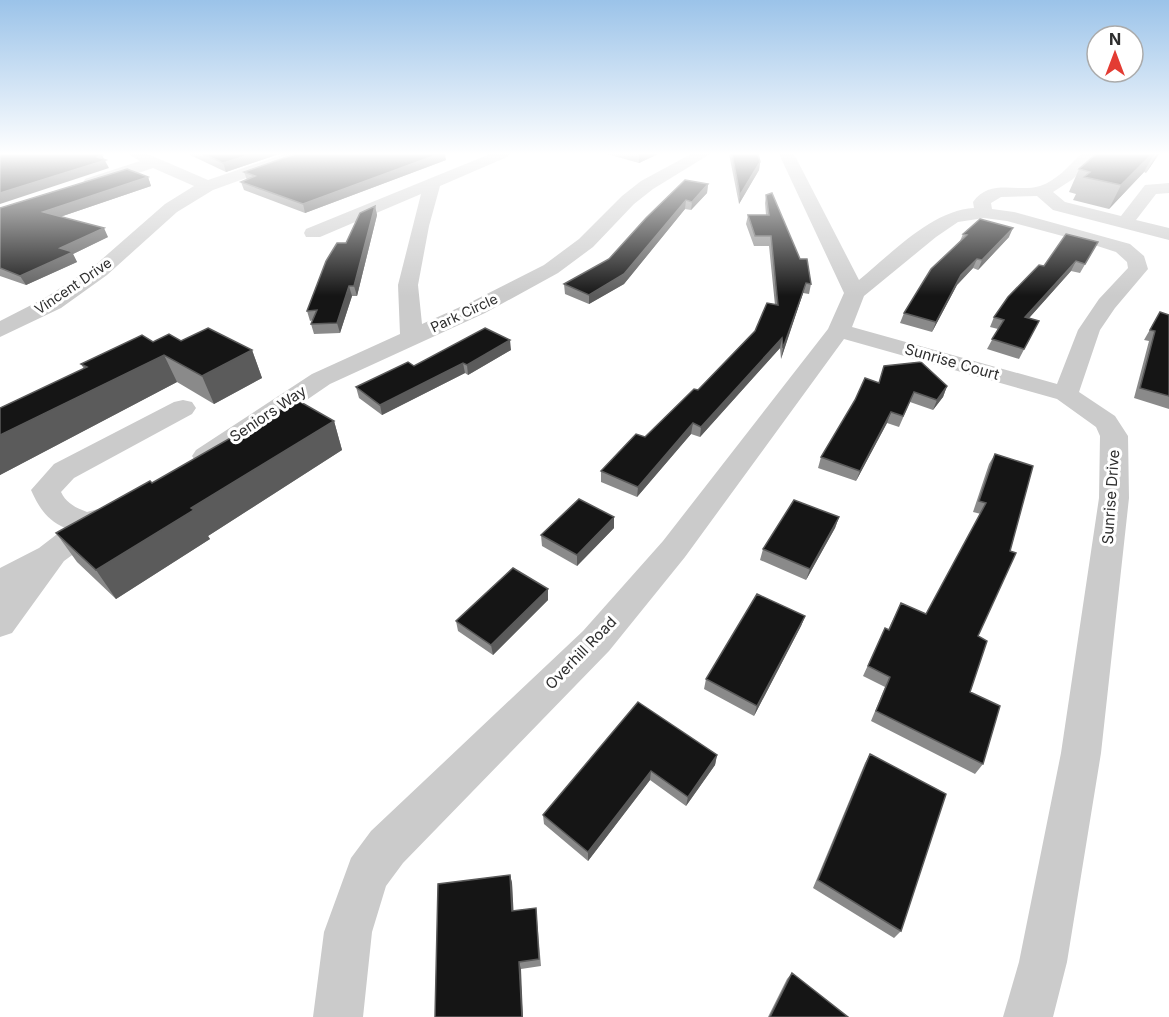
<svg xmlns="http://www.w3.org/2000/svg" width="1169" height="1017" viewBox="0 0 1169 1017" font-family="Inter,sans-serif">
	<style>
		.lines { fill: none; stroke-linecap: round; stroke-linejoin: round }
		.minor { fill: #cbcbcb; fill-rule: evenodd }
		.wall { fill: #8a8a8a }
		.shaded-wall { fill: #5b5b5b }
		.building { fill: #151515; stroke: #5b5b5b; stroke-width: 1.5 }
		.labels { text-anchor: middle; stroke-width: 6; stroke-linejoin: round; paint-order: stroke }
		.far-street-label { font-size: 14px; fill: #2e2e2e; stroke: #fff }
		.street-label { font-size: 15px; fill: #2e2e2e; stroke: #fff }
	</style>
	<rect width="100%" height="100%" fill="#fff"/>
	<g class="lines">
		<path class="minor" d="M128 154H148L208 180 285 154H307L304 157 213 190 177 212 107 275 61 308 0 337V321L45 298 93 267 165 204 194 186 153 168 97 187H85L83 183 85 179 140 161Z
			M490 154H510L507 157 440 186 429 226 418 285 422 324 469 303 544 265 579 239 622 196 641 181 691 154H710L653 189 634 204 593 247 558 273 485 313 330 384 216 462 206 465 196 462 192 456 196 450 312 374 400 334 398 285 421 194 320 237H306L304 233 306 229Z
			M779 154H794L859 280C891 254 932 210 974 208L973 202C990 178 1017 193 1040 186 1056 181 1069 166 1081 154H1097L1073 179 1053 192 1065 202 1121 216 1145 185 1169 183V193L1156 194 1136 220 1169 228V240L1053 210 1037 196 1001 197 991 203 992 209 1014 212 1130 244 1144 256 1148 269 1115 308 1100 330 1079 392 1115 416 1128 436 1129 498 1101 753 1067 962 1053 1017H1003L1019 962 1061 753 1099 498 1100 436 1096 427 1057 399 844 339 685 557 609 651 403 863 386 886 372 932 363 1017H313L324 932 351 858 371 831 583 631 663 541 828 329 844 293ZM984 218 1007 221 1085 242 1116 252 1127 262 1128 268 1099 299 1078 330 1057 384 852 327 864 296 936 237 958 222Z
			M183 400 192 402 196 408 192 414 74 478 61 492C66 503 76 508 87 512L98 509 109 512 113 520 109 528 64 561 12 633 0 637V568L39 548 65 528C47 520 39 508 31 490L54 464 174 402Z"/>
	</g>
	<path class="wall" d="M188 154H279L226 172Z
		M607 154H658L639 163Z
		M729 154H758L760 162 759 170 739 204Z
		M1103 154H1159L1146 173 1144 172 1109 209 1073 200 1076 194 1069 192 1079 169Z
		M446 160 305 213 244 190 241 182 247 180 244 172Z
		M148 177 151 186 60 217 108 237 73 254 77 262 26 285 0 276V208Z
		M708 184 707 193 691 210 685 209 624 284 589 304 565 294 564 284 609 259 646 218Z
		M766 195 811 284 809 294 803 293 781 359 780 348 700 437 691 434 637 497 601 482V471L645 437 698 390 755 331 775 305 769 246H754L746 224 748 215H766L765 203Z
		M375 206 377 215 357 296H352L340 333 314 334 311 324 313 320 310 321 307 311 346 243Z
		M963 234 1009 237 978 270 973 268 957 285 932 332 900 323 904 313 960 241Z
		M1098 242 1080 273 1071 271 1029 318 1039 321 1019 359 987 349 998 329 990 327 994 317 1044 266Z
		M1160 312 1169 315V314V409L1134 398 1149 341 1144 340Z
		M181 341 252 350 262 378 214 404 177 382 0 475V408L84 369 81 364 153 342Z
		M511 350 468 375 465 373 382 415 359 398 356 387 414 366Z
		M879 383 947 386 943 397 933 410 910 402 899 427 887 423 856 481 818 468 821 457Z
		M334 421 342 450 208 536 210 539 116 599 77 562 56 533 152 483Z
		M995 454 978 636 970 692 983 764 975 774 871 721 885 687 863 676 880 639 888 630 901 603 926 614 981 514 973 512 989 464Z
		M614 517V528L577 566 542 546 541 535Z
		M839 517 835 528 806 580 760 560 763 549Z
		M548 589V600L493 655 458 631 456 621Z
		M805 616 801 626 754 716 704 689 706 679Z
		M638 702 717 755 715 765 686 806 650 780 588 861 544 824 543 815Z
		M870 754 901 931 894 938 813 888 865 763Z
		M510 875 512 883 513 911 536 908 541 966 521 969 435 1017Z
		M792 973 848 1017H768L787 979Z"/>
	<path class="shaded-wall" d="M252 154H279L226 172 223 163Z
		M439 154H445L446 160 305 213 303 204Z
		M639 154H658L639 163Z
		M1152 154H1154L1144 172 1109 209 1121 185Z
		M1157 154H1159L1146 173Z
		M102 155 109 168 0 204V193Z
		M760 162 759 170 739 204 740 195Z
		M148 177 151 186 48 221 43 212Z
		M708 184 707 193 691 210 692 202Z
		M686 200 685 209 624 284 589 304V295Z
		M375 206 377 215 357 296 354 286Z
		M104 228 108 237 73 254 77 262 26 285 20 276 60 248Z
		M1013 228 1009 237 978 270 982 260Z
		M977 259 973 268 957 285 932 332 936 322 961 275Z
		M1076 261 1071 271 1021 327 1025 317Z
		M806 283 803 293 781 359 783 348Z
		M349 286 352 296 340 333 337 323Z
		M782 338 780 348 700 437 701 427Z
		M510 340 511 350 468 375 467 365Z
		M252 350 262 378 214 404 202 376Z
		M164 355 177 382 0 475V435Z
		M463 363 465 373 382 415 380 405Z
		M947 386 943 397 933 410 937 400Z
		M891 412 887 423 856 481 860 471Z
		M334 421 342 450 208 536 210 539 116 599 96 570 191 508Z
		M693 423 691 434 637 497 638 487Z
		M614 517V528L577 566V555Z
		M839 517 835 528 806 580 810 569Z
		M548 589V600L493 655 491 645Z
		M805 616 801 626 754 716 757 706Z
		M717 755 715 765 686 806 688 797Z
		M651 771 650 780 588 861V852Z
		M510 875 512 883 514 919 512 911Z
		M519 962 521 969 523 1017H522Z"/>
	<path class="building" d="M0 154H99L102 155 97 157 106 160 0 193Z
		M203 154H252L223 163Z
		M295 154H439L303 204 241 182 255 176 244 172Z
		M732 154H758L760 162 740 195Z
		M1096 154H1152L1121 185 1084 177 1090 172 1079 169Z
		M127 169 148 177 43 212 104 228 60 248 73 252 20 276 0 268V208Z
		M685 180 708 184 692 202 686 200 624 274 589 295 564 284 609 259 646 218Z
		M772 193 800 259H807L811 284 806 283 783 348 782 338 701 427 693 423 638 487 601 471 636 434 645 437 694 389 698 390 755 331 767 303 778 305 771 236H755L748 215H769L766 195Z
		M375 206 354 286H349L337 323 311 324 317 310 307 311 326 261 337 243H346L360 213Z
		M980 219 1013 228 982 260 977 259 961 275 936 322 904 313 931 269 967 235 963 234Z
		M1066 234 1098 242 1085 264 1076 261 1025 317 1039 321 1024 349 992 339 1004 320 994 317 1008 297 1039 265 1044 266Z
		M1160 312 1169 315V396L1140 388 1155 331 1150 330Z
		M208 328 252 350 202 376 164 355 0 435V408L87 367 81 364 142 335 153 342 169 334 181 341Z
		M485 328 510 340 467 365 463 363 380 405 356 387 408 362 414 366Z
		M921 362 947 386 937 400 914 392 903 416 891 412 860 471 821 457 855 400 865 378 879 383 884 366Z
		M297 400 334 421 191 508 194 510 96 570 56 533 150 481 152 483Z
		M995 454 1033 466 1010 551 1016 553 978 636 987 641 970 692 1000 706 983 764 876 711 890 677 868 666 885 628 889 630 901 603 926 614 986 503 979 501Z
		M579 499 614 517 577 555 541 535Z
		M794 500 839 517 810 569 763 549Z
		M513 568 548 589 491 645 456 621Z
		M757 594 805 616 757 706 706 679Z
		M638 702 717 755 688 797 651 771 588 852 543 815Z
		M870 754 946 794 901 931 818 880Z
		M510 875 512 911 536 908 539 959 519 962 522 1017H435L438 884Z
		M792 973 848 1017H770Z"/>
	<linearGradient id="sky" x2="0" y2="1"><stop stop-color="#9bc3e9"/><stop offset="0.52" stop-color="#fff"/><stop offset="1" stop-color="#fff" stop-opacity="0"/></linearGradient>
	<rect width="1169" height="296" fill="url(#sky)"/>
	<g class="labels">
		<g class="far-street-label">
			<text transform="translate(73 286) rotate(-34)" y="5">Vincent Drive</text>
			<text transform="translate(464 313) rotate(-25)" y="5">Park Circle</text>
		</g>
		<g class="street-label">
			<text transform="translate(952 362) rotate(16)" y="5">Sunrise Court</text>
			<text transform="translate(268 414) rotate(-34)" y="5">Seniors Way</text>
			<text transform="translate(1111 497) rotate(-86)" y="5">Sunrise Drive</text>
			<text transform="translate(581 653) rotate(-46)" y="5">Overhill Road</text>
		</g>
	</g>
	<g transform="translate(1115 54)"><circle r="28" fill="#ffffff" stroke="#ababab" stroke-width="1.5"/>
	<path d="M0-4.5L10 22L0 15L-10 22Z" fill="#e33c33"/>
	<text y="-9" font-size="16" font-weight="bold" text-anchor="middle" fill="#2e2e2e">N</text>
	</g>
</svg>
